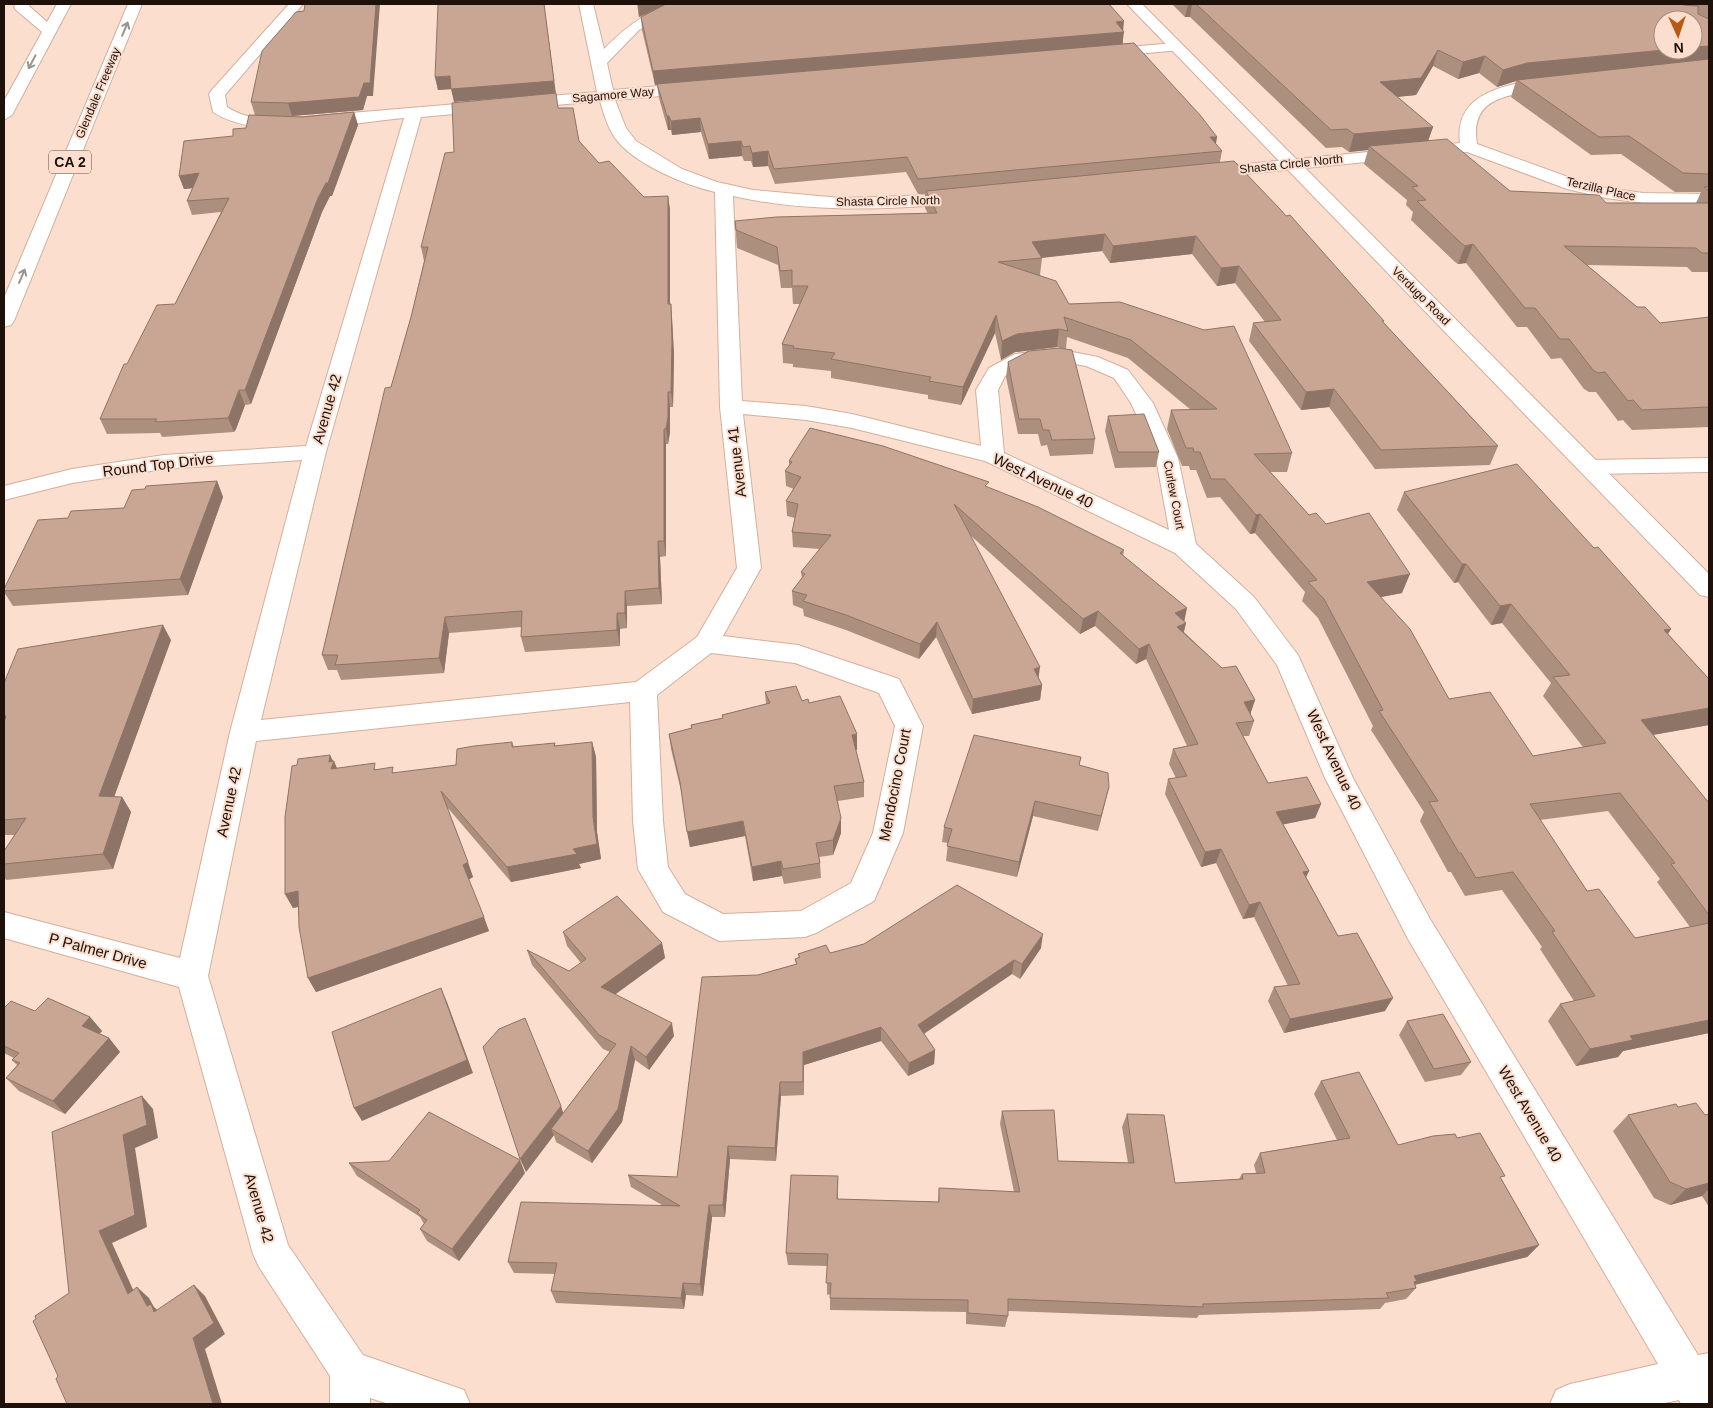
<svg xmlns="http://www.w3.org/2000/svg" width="1713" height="1408" viewBox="0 0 1713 1408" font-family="Helvetica,sans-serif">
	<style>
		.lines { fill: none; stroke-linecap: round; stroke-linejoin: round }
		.street-casing { stroke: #d3af9c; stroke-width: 2 }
		.secondary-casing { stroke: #d3af9c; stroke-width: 2 }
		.highway-casing { stroke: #d3af9c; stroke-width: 2 }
		.street { fill: #fff; fill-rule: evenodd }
		.secondary { fill: #fff; fill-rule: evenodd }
		.highway { fill: #fff; fill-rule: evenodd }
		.wall { fill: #ad8f7e; fill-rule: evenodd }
		.shaded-wall { fill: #8d7467 }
		.building { fill: #c9a693; stroke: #8d7467 }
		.oneway { stroke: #999491 }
		.labels { text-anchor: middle; stroke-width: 4; stroke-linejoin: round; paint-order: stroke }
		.far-street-label { font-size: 12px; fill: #1d110a; stroke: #fcdece }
		.shield { fill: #fcdece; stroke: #604e45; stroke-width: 1 }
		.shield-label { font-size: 14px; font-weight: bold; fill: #1d110a }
		.street-label { font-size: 15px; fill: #1d110a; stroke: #fcdece }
	</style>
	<rect width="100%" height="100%" fill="#fcdece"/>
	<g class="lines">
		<defs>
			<path id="street" d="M289 4H303L225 95 227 107C247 120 268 119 292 118L597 92 579 4H593L604 49C628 25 653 4 689 4L687 7 639 30 607 63 613 90 695 83 703 88 695 93 615 100 626 128 636 141 682 169 717 182 753 190 840 198 967 194 970 198 967 202 961 203C885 210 808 213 733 196L742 401 806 406 852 414 981 446 976 390 989 368 1015 354 1057 349 1098 357 1128 370 1153 403 1178 458 1196 544 1254 597 1298 655 1353 778 1430 919 1698 1355 1709 1353V1404H1681L1679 1400 1660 1404H1550L1556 1390 1570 1384 1658 1364 1408 939 1325 778 1277 665 1236 609 1175 553 985 461 852 428 806 420 743 414 761 568 723 636 798 645 899 679 923 726 903 833 874 901 816 933 805 937 719 941 663 912 638 869 633 821 630 702 256 741 208 976 288 1245 363 1355 464 1390 470 1404H389L370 1398V1404H330V1376L259 1267 253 1254 179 987 4 938V912L180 958 230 732 302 460 164 469 72 483 4 500V486L72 469 164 455 306 446 404 118C351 123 258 142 213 112L209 94 211 91ZM600 101C604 115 609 132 619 143 640 166 685 185 715 192L720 407 737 568 697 637 636 682 261 720 326 452 421 117ZM1057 361 1086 366 1114 378 1131 403 1156 458 1169 530 1004 453 998 390 1005 376 1027 364ZM711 653 795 663 879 693 895 726 873 833 851 883 801 911 723 914 685 894 668 867 663 821 657 695Z
				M1175 43 1182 47 1180 50 1104 57 1097 53 1104 49Z
				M1550 79 1558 84 1556 87C1521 96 1468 90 1477 144L1579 181 1606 188 1643 193 1709 194V204L1643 203 1606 198 1567 189 1467 152 1205 178 1199 177 1196 173 1199 169 1205 168 1460 143C1453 90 1512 83 1550 79Z
				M1709 458V472L1590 474 1582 472 1579 467 1582 462 1590 460Z"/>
			<path id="secondary" d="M1127 4H1142L1709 574V597L1700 595Z"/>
			<path id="highway" d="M16 4H30L29 6 47 22 57 4H71L12 115 4 120V101L42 32 16 10 14 7Z
				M128 4H142L14 321 11 325 4 327V298Z"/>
		</defs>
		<use href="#street" class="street-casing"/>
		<use href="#secondary" class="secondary-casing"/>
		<use href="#highway" class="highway-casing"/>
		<use href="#street" class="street"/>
		<use href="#secondary" class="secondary"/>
		<use href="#highway" class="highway"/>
	</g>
	<path class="wall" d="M637 4H1109L1123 30V44L1217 137 1216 144 1222 151 1220 162 1383 322 1498 446 1490 465 1375 469 1329 407 1301 410 1249 341 1253 323 1265 322 1235 283 1217 286 1192 254 1110 263 1102 251 1042 258 1040 275 1069 304 1120 302 1292 453 1287 472H1270L1309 515 1326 524 1402 593 1381 597 1449 699 1533 756 1583 747 1543 696 1551 683 1502 623 1491 625 1458 582 1454 583 1397 510 1404 492 1594 548 1671 629 1668 634 1709 679V725L1653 735 1709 803V1033L1623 1051 1618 1057 1576 1066 1548 1021 1560 1004 1574 1001 1540 949 1542 947 1502 890 1465 896 1451 872H1448L1420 821 1424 812 1371 730 1373 726 1318 618 1302 601 1305 592 1255 533 1250 534 1220 497 1207 498 1196 470H1190L1189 466H1182L1167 429 1171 410H1191L1128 358 1067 337 1066 349 1057 347 1015 352 1001 360 995 333 961 405 928 399V395L831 378V371L793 367V364L783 363 782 344 800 304H793L792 288H781L778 265 737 248 735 221 928 214 925 208V194H918L906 172 775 184 768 166 753 167 751 161H744L742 156 709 159 701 132 672 135 671 130H668L659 98 657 85H655L642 30 641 17 650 12 639 17ZM1608 811 1660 879 1657 882 1690 927 1635 938 1587 891 1540 820Z
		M1172 4H1709V272H1692L1687 267 1587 265 1637 307 1660 323 1709 317V427L1632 430 1623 420 1618 421 1596 392H1589L1584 389 1561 358 1551 359 1527 327H1517L1466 263 1458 264 1455 262 1411 220 1413 212 1406 205 1407 200 1364 164 1368 150 1349 152 1342 147 1326 148 1190 17H1185ZM1433 66 1458 79 1479 73 1497 87 1516 81 1511 97 1591 155 1621 154 1675 192H1701L1696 203H1606L1510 191 1428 140 1433 127 1397 97 1416 95Z
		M304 11 373 96H367L363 110 292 116H269L302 117 354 112 358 125 332 196H330L322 212 251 404 245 405 236 429 234 432 162 437 160 433 107 434 100 419 127 364 175 304 221 212 192 215 187 201 193 188 184 189 179 176 233 136 246 128 255 115 251 102Z
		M435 77 556 94 558 108 579 141 599 163 644 197 668 196 670 210V304L672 318 674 355 673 407H670V432L668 444H666V556L660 557 662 604 627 606V628L620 629V646L525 652 521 637V627L449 633 444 673 341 680 337 670H328L322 655 391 387 411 317 424 261 421 247 454 152 512 97 451 89 438 90Z
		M1008 362 1095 439 1093 454 1050 456 1047 445 1041 446 1038 434H1018L1006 377Z
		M1108 416 1159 452 1156 467 1115 468 1105 431Z
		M789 461 988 488 1124 550 1123 556 1186 623 1184 632 1255 700 1250 714 1254 721 1249 736H1243L1268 783 1321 804 1315 818 1283 824 1309 871 1306 877 1338 936 1385 1011 1284 1033 1268 1001 1274 987 1288 986 1254 917 1243 919 1216 863 1201 867 1165 794 1168 779 1176 778 1169 764 1173 749 1187 746 1146 659 1136 664 1095 626 1080 634 969 534 1042 685 1040 700 972 714 936 637 919 659 846 630 804 616 803 609 793 605 792 591 802 578 801 572 820 549 793 547 792 532 795 518 787 516 786 501 794 489 786 486 785 471 789 467Z
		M217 481 223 497 188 595 13 606 4 592V589L68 518 124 508 145 489Z
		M171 640 114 797H122L131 812 113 869 6 880 4 877V851L15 835H4V683Z
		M765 692 802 701 809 703 857 750H856L864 782V797L838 801 841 833 833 855 819 857 820 863 821 878 784 884 782 876 753 881 745 836 690 847 682 795 671 749 669 734 691 728V725L723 718 722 715 766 704Z
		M512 742 514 747 555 743V746L592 742 596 757 597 832 601 859 579 864 581 868 511 882 447 807 473 877 468 880 489 931 316 992 308 978 298 907 293 908 285 894 297 765 330 755 337 768 377 769 395 773 456 765Z
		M1081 757 1079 765 1109 787 1098 831 1033 816 1017 877 946 861 948 843 942 842 944 827Z
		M563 932 662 943 665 958 615 994 674 1036 649 1070 635 1060 622 1122 592 1163 556 1142 554 1135 526 1172 561 1106 563 1113 610 1052 603 1049 532 965 527 950 569 971 581 963 567 946Z
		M1041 948 1020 979 1012 974 924 1034 935 1050 934 1064 908 1076 881 1041 804 1065V1095L781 1096 776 1161 730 1159 725 1217H712L703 1296 686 1295 684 1309 556 1303 551 1291 555 1274 514 1273 508 1262 662 1205 631 1187 628 1175 677 1177 758 975 796 964 795 959 799 958 798 954Z
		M4 1008 90 1017 102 1031 99 1034 109 1038 120 1052 65 1114 19 1091 6 1078 17 1065 12 1060 14 1058 4 1053Z
		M1407 1021 1471 1062 1461 1075 1425 1082 1399 1035Z
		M1321 1081 1398 1145 1457 1138 1502 1180 1539 1245 1527 1257 1415 1285 1416 1288 1406 1299 1385 1303 1380 1309 1199 1315 1197 1318 1008 1311V1316L1005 1327 966 1324V1312L830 1310V1294L827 1295V1266L788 1265 786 1253 838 1176V1199L938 1202 939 1188 1014 1192 1000 1124 1002 1111 1058 1161 1128 1163 1122 1127 1127 1114 1175 1183 1239 1179 1242 1174 1256 1173 1254 1165 1260 1153 1337 1140 1314 1094Z
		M1678 1107 1705 1115 1709 1114V1207L1702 1196 1670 1205 1654 1198 1613 1131 1628 1115Z
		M349 1163 525 1173 459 1261 427 1241 420 1229 424 1224 420 1217 357 1176Z"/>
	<path class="shaded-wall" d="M376 4H380L373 96H367L363 110 292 116 288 103Z
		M544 4 556 94 454 102 451 89Z
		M638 4H680L664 5 639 17Z
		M1188 4H1192L1190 17H1185Z
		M1124 21 1123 32H1124L1122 46 655 85 653 71Z
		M1709 46V62L1517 80 1516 81 1497 87 1503 70 1527 63 1664 50H1693V47Z
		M1438 50 1433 66 1416 95 1375 99 1380 82Z
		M1485 56 1479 73 1458 79 1463 62Z
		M450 76 453 89 438 90 435 77Z
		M354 112 358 125 332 196H330L322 212 251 404 245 390 318 198Z
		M667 116H669L671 130H668Z
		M700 118 701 132 672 135 671 121Z
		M1433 127 1427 144 1369 146 1368 150 1349 152 1354 134Z
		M1210 137H1217L1214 151Z
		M741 141 742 156 709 159 708 144Z
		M768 151V166L753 167 752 153Z
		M199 173 204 187 184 189 179 176Z
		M668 196 670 210V319L668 304Z
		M1105 234 1102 251 1030 259 1032 242Z
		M1196 236 1192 254 1110 263 1113 246Z
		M1473 244 1466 263 1458 264 1465 246Z
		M1239 266 1235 283 1217 286 1221 268Z
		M671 304 672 318 674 355 673 407 671 392Z
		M996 315 995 333 961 405 963 387Z
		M1059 329 1057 347 1015 352 1001 360 1002 341 1017 334Z
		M1334 389 1329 407 1301 410 1306 392Z
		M239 390 245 405 236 429 234 432 228 418Z
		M668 392 670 407V432L668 444 666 429Z
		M664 429 666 444V556L664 541Z
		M217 481 223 497 188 595 180 579Z
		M1260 514 1255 533 1250 534 1256 515Z
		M658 541 660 557 662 604 659 588Z
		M1462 564H1466L1458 582 1454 583Z
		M1410 574 1402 593 1360 601 1367 582Z
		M625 591 627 606V628L625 613Z
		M1511 604 1502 623 1491 625 1500 606Z
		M1187 608 1184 623 1175 613Z
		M1098 611 1095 626 1080 634 1083 619Z
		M617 613 620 629V646L617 630Z
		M445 617 449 633 444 673 439 658Z
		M937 622 936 637 919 659 920 644Z
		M1186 623 1182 638 1177 627Z
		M163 625 171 640 109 811 99 796Z
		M1671 629 1659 648 1664 630Z
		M1149 644 1146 659 1136 664 1139 649Z
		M1040 667 1038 682 1034 669Z
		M1042 685 1040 700 972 714 973 699Z
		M1255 700 1250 715 1244 702Z
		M1709 708V725L1629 739 1641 720Z
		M857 734V750L852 751V735Z
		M592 742 596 757 597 832 601 859 579 864 581 868 511 882 507 867 573 849 593 817Z
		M330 755 333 762 334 761 340 776 331 769 329 762Z
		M1109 787 1105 802 1098 831 1101 816Z
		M122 797 131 812 113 869 103 854Z
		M1035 801 1033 816 1017 877 1019 862Z
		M1321 804 1315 818 1271 827 1276 812Z
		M841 818V833L833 855V840Z
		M743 821 745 836 690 847 687 832Z
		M1221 849 1216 863 1201 867 1205 852Z
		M781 861 782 876 753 881 752 867Z
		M468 862 473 877 468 880 463 865Z
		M1309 871 1302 885 1303 872Z
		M298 891 306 905 293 908 285 894Z
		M1260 902 1254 917 1243 919 1249 905Z
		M484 917 489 931 316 992 308 978Z
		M1043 934 1041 948 1020 979 1022 964Z
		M662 943 665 958 605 1002 601 987Z
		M1014 960 1012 974 917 1038 918 1025Z
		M441 988 447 1002 473 1073 362 1121 354 1108Z
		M1393 998 1385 1011 1284 1033 1290 1019Z
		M90 1017 102 1031 94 1040 82 1026Z
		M1709 1020V1033L1623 1051 1618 1057 1576 1066 1590 1049 1630 1036Z
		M672 1023 674 1036 649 1070 646 1057Z
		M881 1027V1041L804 1065V1095L803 1052Z
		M109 1038 120 1052 65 1114 53 1101Z
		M631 1046 635 1060 622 1122 592 1163 588 1151Z
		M935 1050 934 1064 908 1076 909 1063Z
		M780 1082 781 1096 776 1161 775 1148Z
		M142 1096 153 1109 158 1138 135 1148 147 1227 112 1243 140 1305 128 1294 99 1231 123 1135Z
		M561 1106 565 1119 551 1129 554 1135 526 1172 520 1159Z
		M728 1146 730 1159 725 1217 723 1205Z
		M520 1160 525 1173 459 1261 452 1249Z
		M838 1176V1188L837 1212V1199Z
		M1709 1183V1189L1702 1196 1670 1205 1686 1189Z
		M709 1205 712 1217 703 1296 700 1284Z
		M1539 1245 1527 1257 1413 1285 1414 1276Z
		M683 1283 686 1295 684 1309 681 1298Z
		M194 1285 205 1296 225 1334 205 1349 222 1404H213L193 1338Z
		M137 1287 149 1298 154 1307 163 1315 166 1323 147 1306Z"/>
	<path class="building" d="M305 4H376L370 83H364L359 97 288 103 251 102 262 51 296 12 304 11Z
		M438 4H544L554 81 451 89 450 76 435 77Z
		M666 4H1109L1124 21 1116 22 1124 32 653 71 641 17Z
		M1196 4H1682L1684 5 1698 6V14L1709 19V46L1693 47V20H1663V50H1664L1527 63 1503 70 1485 56 1463 62 1438 50 1421 78 1380 82 1433 127 1354 134 1347 129 1331 130Z
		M1134 43 1200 115 1217 137H1210L1222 151 918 179 907 157 774 169 768 151 752 153 750 146 743 147 741 141 708 144 700 118 671 121 669 116H667L657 84Z
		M1709 59V174L1683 173 1629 136 1599 137 1517 80Z
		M556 93 558 108H573L579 141 599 163 609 161 644 197 668 196V304H671L672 341 671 392H668V417L666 429H664V541H658L659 588 625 591V613H617V630L521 637 522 611 445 617 439 658 335 665 338 655H322L385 388 391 387 411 317 428 247H421L445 153 454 152 452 103Z
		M354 112 328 183H326L318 198 245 390H239L230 414 228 418 155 422 157 419H100L124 364H127L157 305 175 304 229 198 187 201 199 173 179 176 184 141 233 136V129L246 128 249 115 302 117Z
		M1447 139 1510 191 1599 195 1606 203H1709V253H1702L1696 248 1564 246 1637 307H1645L1660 323 1709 317V407L1642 410 1633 400 1628 401 1605 372 1598 373 1593 370 1569 339H1560L1535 308H1525L1473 244 1465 246 1461 243 1417 201 1426 200 1412 187 1418 186 1369 146Z
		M1234 161 1280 209 1286 216 1290 215 1384 321H1382L1498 446 1381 450 1334 389 1306 392 1253 323 1281 320 1239 266 1221 268 1196 236 1113 246 1105 234 1032 242 1042 258 998 262 1056 281 1069 304 1120 302 1204 330 1234 326 1292 453 1254 454 1309 515 1316 513 1326 524 1369 513 1410 574 1367 582 1410 629 1449 699 1490 692 1533 756 1606 743 1553 677 1570 675 1511 604 1500 606 1466 564H1462L1404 492 1517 464 1594 548 1598 547 1671 629 1664 630 1709 679V708L1641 720 1709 803V915L1671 864 1675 863 1620 793 1530 804 1587 891 1599 889 1635 938 1709 923V1020L1630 1036 1633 1040 1590 1049 1560 1004 1595 996 1552 932 1555 931 1513 872 1476 878 1461 853H1459L1429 802 1438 801 1379 711 1383 710 1324 599 1308 582 1317 580 1260 514 1256 515 1225 479H1211L1200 452H1194L1193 448H1186L1171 410 1217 409 1131 340 1064 317 1068 331 1059 329 1017 334 1002 341 996 315 963 387 929 381 931 377 831 359 835 353 793 348 794 346 782 344 808 286H792V270L780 271 777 247 736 230 735 221 776 217 937 213 926 191Z
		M1704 187H1709V191Z
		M1059 348 1072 350 1095 439 1052 440 1049 430H1043L1040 419H1019L1008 362 1029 351Z
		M1144 414 1159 452H1118L1108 416Z
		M810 428 883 446 989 482 985 486 1038 507 1124 550 1120 553 1187 608 1175 613 1186 623 1177 627 1222 668 1236 666 1255 700 1244 702 1254 721 1236 723 1268 783 1307 777 1321 804 1276 812 1309 871 1303 872 1338 936 1357 933 1393 998 1290 1019 1274 987 1300 984 1260 902 1249 905 1221 849 1205 852 1168 779 1187 776 1173 749 1198 744 1149 644 1139 649 1098 611 1083 619 954 504 1040 667 1034 669 1042 685 973 699 937 622 920 644 846 615 803 601 807 595 792 591 805 574 801 572 831 535 792 532 798 504 786 501 801 477 785 471 792 462 789 461Z
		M217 481 180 579 4 591V589L38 520 68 518 71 511 124 508 132 490 145 489 146 486Z
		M163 625 99 796 122 797 103 854 4 864V851L26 818 4 820V722L6 716H4V683L18 649Z
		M796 686 802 701 808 699 809 703 840 696 857 734 852 735 864 782 834 786 841 818 833 840 816 843 820 863 783 869 781 861 752 867 743 821 687 832 680 782 669 734 692 728 691 725 723 718 722 715 770 703 765 692Z
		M974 735 1081 757 1079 765 1108 773 1109 787 1101 816 1035 801 1019 862 947 846 952 829 944 827Z
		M512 742V747L555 743 554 746 592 742 593 817 597 844 573 849 577 854 507 867 441 791 468 862 463 865 484 917 308 978 299 927 298 891 285 894V817L292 766 297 765 298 759 330 755 329 762 334 761 331 769 375 763 374 770 393 767 392 773 456 765 457 749 474 746Z
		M957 885 1043 934 1022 964 1014 960 918 1025 935 1050 909 1063 881 1027 803 1052V1082H780L775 1148 728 1146 723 1205H709L700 1284 683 1283 681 1298 551 1291 557 1263 508 1262 521 1202 680 1206 628 1175 677 1177 702 977 758 975 797 964 795 959 800 957 798 954 826 945 830 953 864 944Z
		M617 896 662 943 601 987 672 1023 646 1057 631 1046 618 1109 588 1151 551 1129 616 1044 599 1035 527 950 569 971 586 959 563 932Z
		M441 988 467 1060 354 1108 332 1032Z
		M48 998 90 1017 82 1026 109 1038 53 1101 6 1078 20 1063 12 1060 19 1053 4 1046V1008L11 1001 35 1011Z
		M1443 1014 1471 1062 1434 1069 1407 1021Z
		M525 1018 561 1106 520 1159 483 1047 499 1029Z
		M1359 1072 1398 1145 1433 1136 1455 1134 1457 1138 1480 1133 1505 1176 1500 1177 1539 1245 1414 1276 1417 1281 1414 1282 1416 1288 1386 1293 1389 1298 1203 1304V1307L1008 1299V1316L968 1313V1300L830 1298 831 1283H826L828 1254 786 1253 791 1175 838 1176 837 1199 939 1202V1188L1020 1192 1002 1111 1054 1110 1058 1161 1134 1163 1127 1114 1164 1115 1175 1183 1243 1179 1242 1174 1265 1173 1260 1153 1350 1138 1321 1081Z
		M142 1096 147 1125 123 1135 135 1215 99 1231 128 1294 137 1287 147 1306 151 1304 154 1312 194 1285 214 1323 193 1338 213 1404H67L56 1379 58 1376 33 1321 36 1319 35 1316 69 1293 52 1132Z
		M1696 1103 1705 1115 1709 1114V1183L1686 1189 1670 1182 1628 1115 1676 1104 1678 1107Z
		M429 1112 520 1160 452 1249 420 1229 427 1220 417 1213 420 1210 349 1163 389 1161Z"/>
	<defs><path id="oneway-shaft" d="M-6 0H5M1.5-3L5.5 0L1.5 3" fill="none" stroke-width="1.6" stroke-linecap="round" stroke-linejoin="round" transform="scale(1.25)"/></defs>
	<g class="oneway">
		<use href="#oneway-shaft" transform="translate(125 29) rotate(-67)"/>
		<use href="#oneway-shaft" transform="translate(32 62) rotate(118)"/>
		<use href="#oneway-shaft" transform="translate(22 276) rotate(-67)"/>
	</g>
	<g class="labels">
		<g class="far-street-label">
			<text transform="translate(98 93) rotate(-67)" y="4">Glendale Freeway</text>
			<text transform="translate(613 95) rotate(-5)" y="4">Sagamore Way</text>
			<text transform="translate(1291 164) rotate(-6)" y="4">Shasta Circle North</text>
			<text transform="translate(1601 189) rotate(13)" y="4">Terzilla Place</text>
			<text transform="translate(888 201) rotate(-1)" y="4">Shasta Circle North</text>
			<text transform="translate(1421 296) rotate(45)" y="4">Verdugo Road</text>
			<text transform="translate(1174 495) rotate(79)" y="4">Curlew Court</text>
		</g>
		<rect class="shield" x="49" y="150.5" width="42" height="23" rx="4"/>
		<g class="shield-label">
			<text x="70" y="167">CA 2</text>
		</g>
		<g class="street-label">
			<text transform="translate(327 409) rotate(-74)" y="5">Avenue 42</text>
			<text transform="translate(737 462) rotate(-97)" y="5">Avenue 41</text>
			<text transform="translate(158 465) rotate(-7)" y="5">Round Top Drive</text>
			<text transform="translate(1043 481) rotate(25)" y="5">West Avenue 40</text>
			<text transform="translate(1334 760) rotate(65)" y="5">West Avenue 40</text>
			<text transform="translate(895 785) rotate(-79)" y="5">Mendocino Court</text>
			<text transform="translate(229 802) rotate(-78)" y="5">Avenue 42</text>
			<text transform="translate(98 951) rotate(15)" y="5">P Palmer Drive</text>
			<text transform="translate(1530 1114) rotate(59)" y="5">West Avenue 40</text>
			<text transform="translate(259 1208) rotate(74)" y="5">Avenue 42</text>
		</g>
	</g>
	<rect width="1713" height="1408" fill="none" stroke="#1d110a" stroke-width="10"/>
	<g transform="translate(1678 35) rotate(177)"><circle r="24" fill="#fcdece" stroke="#a38c80"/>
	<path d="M0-4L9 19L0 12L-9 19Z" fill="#b95915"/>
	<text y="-8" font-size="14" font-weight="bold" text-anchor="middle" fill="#1d110a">N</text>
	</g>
</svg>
